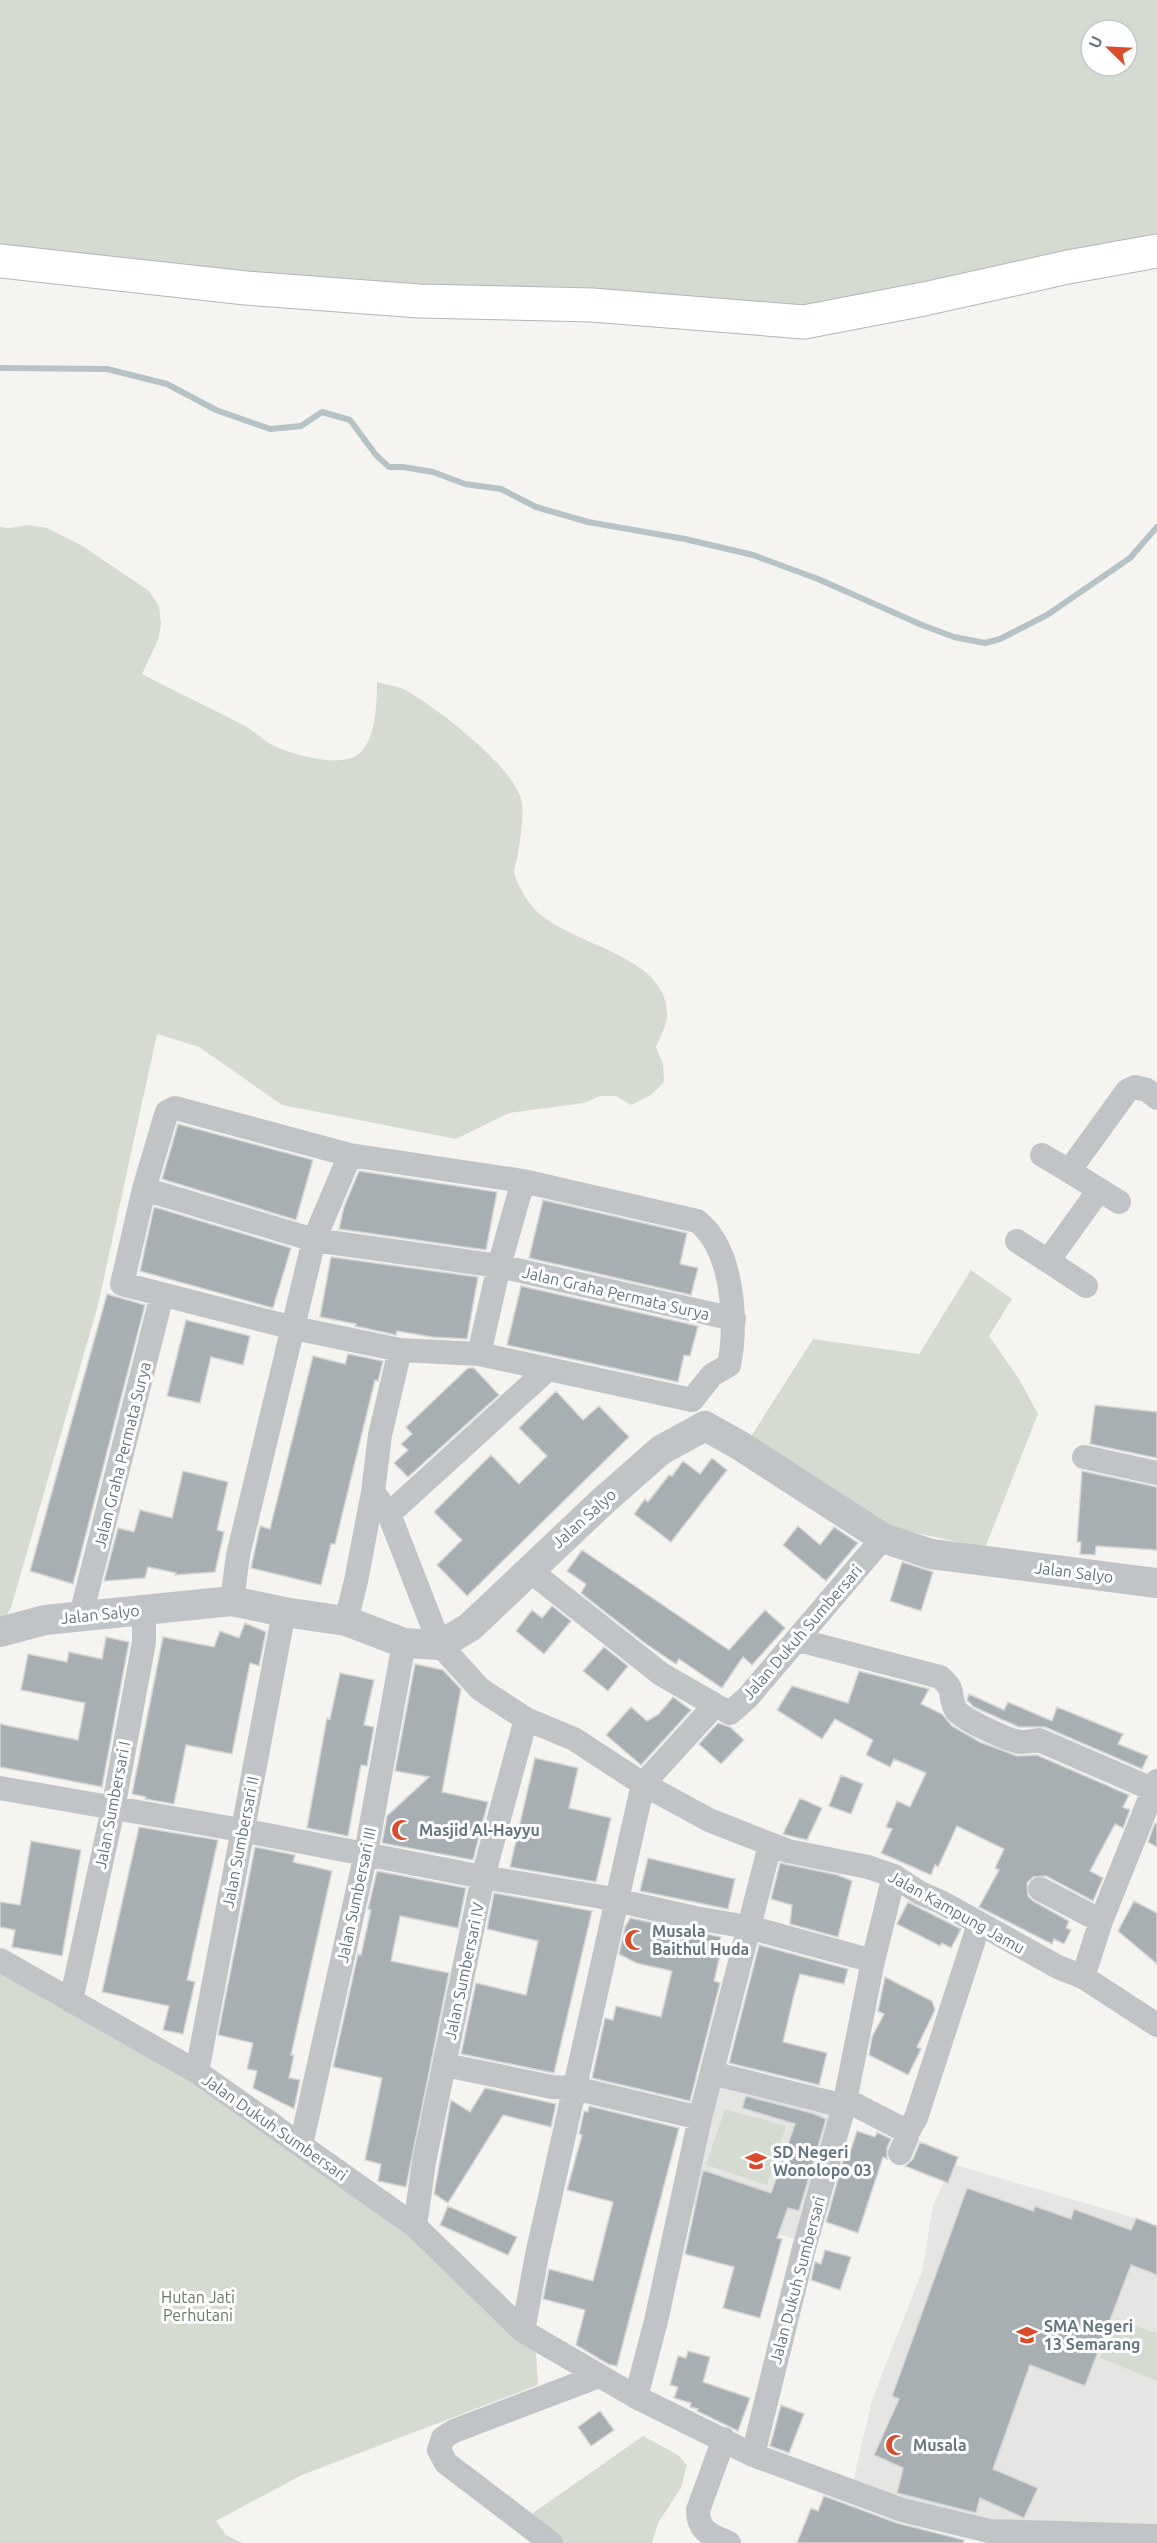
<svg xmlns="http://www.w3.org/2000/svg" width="1157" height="2543" viewBox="0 0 1157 2543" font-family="Ubuntu,sans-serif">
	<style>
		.built { fill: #e5e6e4 }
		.green { fill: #d6dbd2; fill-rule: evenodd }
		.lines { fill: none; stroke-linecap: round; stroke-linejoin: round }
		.stream { stroke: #b6c3c6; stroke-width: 6 }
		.building { fill: #a7afb3; stroke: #d6d6d4; stroke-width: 1.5 }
		.secondary-casing { stroke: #b0b6b9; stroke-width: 35 }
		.minor { stroke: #c0c4c7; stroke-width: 24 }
		.tertiary { stroke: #c0c4c7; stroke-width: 30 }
		.secondary { stroke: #fff; stroke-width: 33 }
		.labels { text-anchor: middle; stroke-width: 6; stroke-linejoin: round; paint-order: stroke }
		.street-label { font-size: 16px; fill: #657680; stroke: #fff }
		.poi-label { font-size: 16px; font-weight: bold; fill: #657680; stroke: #fff; text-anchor: start }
		.park-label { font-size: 16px; fill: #687863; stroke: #fff }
	</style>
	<rect width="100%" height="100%" fill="#f5f4f1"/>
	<path class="built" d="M716 2076 830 2108V2118L794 2239 685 2204Z
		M952 2164 1119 2213 1157 2226V2524L980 2523 852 2486 872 2400 922 2271 933 2206Z"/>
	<path class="green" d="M0 0H1157V239L803 310 420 290 0 249ZM1091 30H1127V66H1091Z
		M28 525 47 528 81 545 149 591 159 606 161 624 158 640 142 674C176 692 211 708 245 726 256 732 265 742 276 747 296 755 341 769 360 753 376 739 377 701 377 682 387 685 399 686 407 691 437 708 519 770 522 804 524 820 520 838 518 854 517 860 514 866 514 872 515 879 523 894 528 901 558 946 666 950 667 1013 668 1023 660 1037 656 1047L663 1064 664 1082 651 1095 631 1105 616 1096H600L584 1103 509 1113 456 1139 282 1105 199 1047 157 1034 98 1305 11 1608 0 1626V527L10 528Z
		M971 1270 1012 1299 989 1336 1019 1379 1038 1414 985 1548 880 1525 748 1441 813 1339 919 1354Z
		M0 1972 274 2110 535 2334 538 2385 302 2475 216 2521 226 2535 242 2543H0Z
		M725 2109 786 2126 767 2185 706 2165Z
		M1116 2318 1157 2334V2381L1100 2358Z
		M643 2436 678 2455 687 2465 681 2488 658 2523 652 2543H541L533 2513Z"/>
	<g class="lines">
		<path class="stream" d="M0 368 107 369 167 384 216 410 270 429 301 426 322 412 350 420 376 455 389 467H403L433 472 465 484 501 489 536 507 588 522 685 539 753 555 818 579 922 625 954 637 985 643 1000 639 1047 615 1130 558 1157 527"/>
	</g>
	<path class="building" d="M178 1124 313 1160 296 1220 162 1179Z
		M359 1171 497 1192 486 1250 339 1229 344 1207Z
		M543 1200 687 1233 680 1264 698 1268 691 1295 529 1258Z
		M154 1207 291 1248 273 1308 140 1271Z
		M331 1257 478 1277 467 1339 432 1337 397 1331 396 1335 355 1326 356 1324 320 1317Z
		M521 1286 698 1326 690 1356 684 1355 678 1382 507 1345Z
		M107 1294 145 1305 73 1584 30 1571Z
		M186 1320 250 1336 243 1365 211 1357 200 1403 167 1396Z
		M348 1354 383 1361 378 1381 375 1380 335 1544H331L321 1585 251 1568 260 1526 270 1529 313 1356 345 1364Z
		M468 1368H474L499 1395 408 1477 394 1463 408 1450 401 1444 412 1434 406 1427Z
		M556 1391 583 1420 599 1406 629 1437 467 1596 437 1565 462 1540 434 1512 491 1455 519 1484 547 1456 519 1428Z
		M1095 1405 1157 1412V1458L1090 1444Z
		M712 1458 727 1470 671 1542 634 1514 645 1499 648 1502 669 1475 672 1476 683 1461 700 1474Z
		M183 1471 228 1482 217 1530 224 1532 215 1572 175 1575 176 1573 148 1567 145 1578 104 1581 118 1528 134 1532 140 1510 172 1518Z
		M1082 1471 1157 1487V1550L1096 1546 1095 1555 1080 1554 1081 1542H1077Z
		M798 1526 820 1545 834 1527 858 1543 826 1581 783 1545Z
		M582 1550 729 1650 765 1610 785 1628 752 1665 743 1657 722 1688 679 1659 676 1664 646 1644 581 1593 586 1584 567 1571Z
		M902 1562 933 1572 921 1611 890 1601Z
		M552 1606 571 1621 544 1654 516 1631 532 1610 542 1618Z
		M245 1623 266 1632 259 1666 250 1663 232 1754 186 1745 174 1804 145 1799 146 1797 132 1794 163 1637 214 1647 220 1631 239 1638Z
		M106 1637 129 1642 102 1787 0 1767V1724L78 1740 85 1703 21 1690 28 1654 67 1662 69 1652 102 1659Z
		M604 1647 628 1666 608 1691 583 1671Z
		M415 1664 443 1670 461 1689 442 1792 488 1802 473 1860 382 1843 387 1816 429 1777 395 1771Z
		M859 1671 929 1689 921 1704 942 1714 952 1726 980 1742 1017 1756 1037 1755 1129 1795 1123 1807 1130 1810 1123 1828 1115 1824 1090 1871 1103 1878 1093 1901 1046 1876 1033 1877 1027 1883 1028 1896 1033 1901 1069 1921 1066 1928 1071 1930 1064 1944 1054 1939 1052 1944 979 1907 999 1870 995 1868 1004 1849 957 1826 938 1867 935 1865 931 1875 881 1853 892 1829 886 1827 897 1801 910 1807 926 1773 894 1759 890 1767 866 1755 873 1740 835 1719 822 1739 777 1710 792 1686 848 1703Z
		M340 1673 374 1680 364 1725 374 1727 367 1766 361 1765 348 1836 307 1828 327 1718 330 1719Z
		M969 1694 1004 1710 1008 1702 1052 1721 1057 1707 1123 1734 1118 1744 1148 1756 1142 1769 1045 1727H1019L974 1707 967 1700Z
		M673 1697 691 1710 641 1765 606 1735 631 1707 647 1721 659 1714Z
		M718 1723 730 1727 744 1740 721 1764 699 1744Z
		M535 1758 578 1768 569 1808 611 1818 596 1882 510 1867Z
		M841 1775 863 1784 851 1814 829 1806Z
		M800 1798 822 1808 807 1840 783 1834Z
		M1155 1823 1157 1824V1847L1148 1842Z
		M139 1827 218 1840 187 1980 195 1982 183 2034 163 2030 169 2006 102 1992Z
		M31 1841 81 1850 62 1956 12 1947 15 1930 0 1927V1902L20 1905Z
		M255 1847 295 1855 293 1862 332 1871 291 2055H294L289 2078 300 2080 294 2109 253 2088 257 2071 247 2069 253 2043 218 2035Z
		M648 1858 735 1879 728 1909 640 1891Z
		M780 1863 838 1875 852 1881 838 1937 790 1924 792 1905 771 1899Z
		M377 1871 466 1888 458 1928 400 1916 391 1961 449 1973 406 2187 378 2181 381 2164 365 2160 382 2078 333 2067 358 1954 361 1955 371 1910 368 1909Z
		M494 1893 592 1911 554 2073 461 2054 476 1983 526 1995 538 1941 487 1929Z
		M1134 1901 1157 1913V1964L1118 1931Z
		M908 1902 961 1929 951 1948 942 1943 940 1946 897 1924Z
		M630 1918 721 1937 720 1942H723L714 1981 720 1983 690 2101 592 2078 605 2018 613 2020 616 2006 661 2017 672 1971 636 1963 619 1954 625 1927Z
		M759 1945 848 1969 844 1984 800 1974 794 1995 783 2042 827 2053 819 2085 729 2063Z
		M885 1977 932 2001 935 2010 917 2047 921 2049 908 2075 869 2055 872 2037 884 2014 878 2011Z
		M485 2088 556 2104 551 2127 503 2115 448 2203 434 2194 451 2100 470 2112Z
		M746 2096 812 2113 826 2119 799 2211 788 2208 777 2238 782 2239 760 2318 723 2308 734 2267 685 2254 703 2170 771 2193 795 2124 742 2108Z
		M589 2106 679 2128 617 2366 608 2364 576 2345 585 2310 543 2299 549 2269 593 2281 613 2202 567 2190 582 2135 579 2134 584 2111 588 2112Z
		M857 2131 875 2137 877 2132 891 2139 887 2148V2159L883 2157 858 2233 826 2222 845 2154 849 2155Z
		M920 2142 958 2157 948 2183 905 2166 913 2159Z
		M967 2188 1033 2211 1035 2206 1071 2219 1074 2209 1131 2230 1136 2218 1157 2226V2275L1131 2265 1085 2386 1030 2365 993 2469 1038 2488 1024 2518 980 2498 976 2513 897 2493 903 2468 874 2455 899 2399 892 2396Z
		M448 2206 517 2237 508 2255 440 2225Z
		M825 2250 851 2257 840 2290 811 2280 815 2262 821 2264Z
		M688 2351 710 2357 703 2382 750 2398 738 2431 697 2411 698 2409 690 2407 691 2403 674 2398 678 2387 670 2385 678 2356 686 2358Z
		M781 2405 804 2414 789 2453 770 2446Z
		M600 2411 614 2430 591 2446 578 2427Z
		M824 2496 897 2523 964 2540 963 2543H797L811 2508 818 2511Z"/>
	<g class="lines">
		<defs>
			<path id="secondary" d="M0 261 246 288 419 301 592 305 804 322 924 299 1068 267 1157 251"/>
		</defs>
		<use href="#secondary" class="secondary-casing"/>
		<path class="minor" d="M175 1108 350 1155 523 1181 697 1221C733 1248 738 1323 729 1365L712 1375 692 1400 479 1354 400 1350 294 1328 122 1284 144 1189 165 1118 167 1112Z
			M1042 1155 1069 1171
			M144 1189 314 1240 499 1266 734 1319
			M1119 1202 1069 1171 1127 1091 1135 1087 1147 1090 1157 1098
			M1017 1241 1048 1261
			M1086 1286 1048 1261 1099 1190
			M479 1354 499 1266 523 1181
			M1084 1457 1157 1473
			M373 1492 389 1514 440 1645 480 1689 526 1719 574 1739 643 1784 709 1820 788 1851 868 1867 894 1876 920 1893 941 1902 1058 1967 1083 1977 1157 2025
			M389 1514 547 1370
			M529 1570 661 1674 715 1705
			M232 1601 238 1555 314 1240 350 1155
			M81 1615 162 1295
			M346 1621 356 1581 373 1492 380 1435 400 1350
			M798 1640 940 1677C958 1693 947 1694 956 1710 961 1719 1010 1741 1020 1742 1026 1742 1033 1741 1039 1740L1152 1789
			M0 1788 241 1830 483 1877 602 1897 695 1918 748 1927 873 1961
			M1040 1889 1101 1921
			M0 1960 197 2072 415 2226 523 2331 636 2397 753 2455 902 2510 989 2531 1157 2536
			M1083 1977 1101 1921 1157 1781
			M71 2001 113 1809 144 1642V1609
			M445 2065 552 2087 574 2088 700 2118
			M197 2072 284 1612
			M712 2073 844 2106
			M846 2100 906 2131 907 2137 900 2153
			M907 2133 916 2118 979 1924
			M301 2145 366 1853 404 1643
			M415 2226 424 2162 483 1877 526 1719
			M523 2331 537 2255 643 1784 715 1705 730 1713 748 1697 883 1538
			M636 2397 656 2321 700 2118 770 1845
			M724 2439 698 2510C698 2532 711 2535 729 2543
			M753 2455 804 2248 844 2106 873 1961 894 1876
			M551 2543 446 2463 439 2450 443 2438 454 2431 599 2376"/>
		<path class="tertiary" d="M0 1632 45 1620 232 1601 284 1612 346 1621 404 1643 440 1645 470 1627 602 1502 661 1450 705 1426 739 1445 883 1538 931 1554 1157 1583"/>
		<use href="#secondary" class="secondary"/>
	</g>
	<defs>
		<symbol id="mosque-bare" viewBox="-9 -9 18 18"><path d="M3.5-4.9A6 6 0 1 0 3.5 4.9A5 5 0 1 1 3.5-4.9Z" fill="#da4c2b" stroke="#fff" stroke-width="2.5" paint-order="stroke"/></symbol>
		<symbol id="school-bare" viewBox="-9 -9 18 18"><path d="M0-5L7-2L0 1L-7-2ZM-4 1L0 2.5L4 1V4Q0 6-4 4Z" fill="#da4c2b" stroke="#fff" stroke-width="2.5" paint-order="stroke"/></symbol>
	</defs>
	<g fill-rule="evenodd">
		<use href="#mosque-bare" x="387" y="1815" width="30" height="30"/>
		<use href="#mosque-bare" x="620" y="1925" width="30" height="30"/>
		<use href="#school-bare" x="741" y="2146" width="30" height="30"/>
		<use href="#school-bare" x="1012" y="2320" width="30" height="30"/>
		<use href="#mosque-bare" x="881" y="2430" width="30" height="30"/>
	</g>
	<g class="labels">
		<g class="street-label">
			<text transform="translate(616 1293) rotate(13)" y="6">Jalan Graha Permata Surya</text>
			<text transform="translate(122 1455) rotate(-76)" y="6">Jalan Graha Permata Surya</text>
			<text transform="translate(584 1518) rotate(-42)" y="6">Jalan Salyo</text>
			<text transform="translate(1074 1572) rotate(7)" y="6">Jalan Salyo</text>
			<text transform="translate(100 1614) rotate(-6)" y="6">Jalan Salyo</text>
			<text transform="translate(802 1632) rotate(-49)" y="6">Jalan Dukuh Sumbersari</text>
			<text transform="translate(112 1805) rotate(-79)" y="6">Jalan Sumbersari I</text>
			<text transform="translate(240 1842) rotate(-79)" y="6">Jalan Sumbersari II</text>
			<text transform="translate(356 1895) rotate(-78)" y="6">Jalan Sumbersari III</text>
			<text transform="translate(957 1912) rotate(29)" y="6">Jalan Kampung Jamu</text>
			<text transform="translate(464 1971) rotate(-78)" y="6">Jalan Sumbersari IV</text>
			<text transform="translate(275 2127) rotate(35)" y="6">Jalan Dukuh Sumbersari</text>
			<text transform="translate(797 2280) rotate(-75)" y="6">Jalan Dukuh Sumbersari</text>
		</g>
		<g class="poi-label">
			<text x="419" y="1836">Masjid Al-Hayyu</text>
			<text x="652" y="1937">Musala<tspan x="652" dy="18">Baithul Huda</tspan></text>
			<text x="773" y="2158">SD Negeri<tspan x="773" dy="18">Wonolopo 03</tspan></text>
			<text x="1044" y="2332">SMA Negeri<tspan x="1044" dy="18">13 Semarang</tspan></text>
			<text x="913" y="2451">Musala</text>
		</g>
		<g class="park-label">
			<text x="198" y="2303">Hutan Jati<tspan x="198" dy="18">Perhutani</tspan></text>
		</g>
	</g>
	<g transform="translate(1109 48) rotate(294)"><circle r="28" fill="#ffffff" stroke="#c1c8cc" stroke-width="1.5"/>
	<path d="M0-4.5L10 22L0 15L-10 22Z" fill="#da4c2b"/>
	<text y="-9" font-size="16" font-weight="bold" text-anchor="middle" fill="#657680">U</text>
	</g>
</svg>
